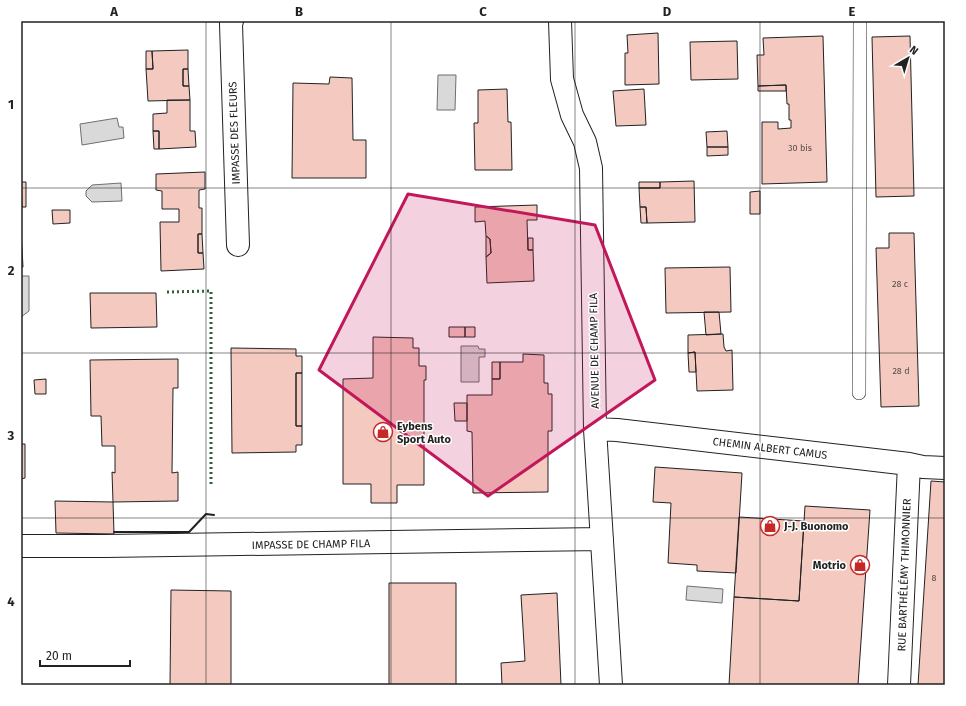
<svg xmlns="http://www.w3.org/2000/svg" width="966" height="706" viewBox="0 0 966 706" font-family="'Fira Sans',sans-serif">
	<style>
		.water { fill: #d9d9d9; stroke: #6f6f6f }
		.building { fill: #f3c9c0; stroke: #222 }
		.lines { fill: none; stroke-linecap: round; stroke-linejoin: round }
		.lane-casing { stroke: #222; stroke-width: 14 }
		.street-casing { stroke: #222; stroke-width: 24 }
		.lane { stroke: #fff; stroke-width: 13 }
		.street { stroke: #fff; stroke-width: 22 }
		.hedge { stroke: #2f5e38; stroke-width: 3; stroke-dasharray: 2 3; stroke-linecap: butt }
		.wall { stroke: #222; stroke-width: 2 }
		.marked { fill: #c2185b; fill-opacity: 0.2; stroke: #c2185b; stroke-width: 3; stroke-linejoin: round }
		.grid { fill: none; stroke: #222; stroke-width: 1; stroke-opacity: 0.55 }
		.labels { text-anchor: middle; stroke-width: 3; stroke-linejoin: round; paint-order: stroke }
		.number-label { font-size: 9px; fill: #564c4a }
		.street-label { font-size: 11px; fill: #222; stroke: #fff }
		.poi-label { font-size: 11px; font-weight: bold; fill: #222; stroke: #fff; text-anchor: start }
		.neatline { fill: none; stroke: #222; stroke-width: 1.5 }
		.grid-label { font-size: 13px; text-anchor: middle; font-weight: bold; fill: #222 }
	</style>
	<rect width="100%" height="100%" fill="#fff"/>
	<path class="water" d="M438 75H456L455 110H437Z
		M117 118 119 127H123L124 138 82 145 80 124Z
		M121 183 122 201 92 202 86 196V191L92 185Z
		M21 276H29V311L21 317Z
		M461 346H478L479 349H485V357H479V382H461Z
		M687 586 723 589 722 603 686 600Z"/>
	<path class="building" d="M658 33 659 84 625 85V53H628L627 35Z
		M823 36 827 182 762 184V122H778V129L791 128V120H789V104H787L786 85 758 86 757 55H764L763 38Z
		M910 36 914 196 876 197 872 37Z
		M737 41 738 79 691 80 690 42Z
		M188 50V69H183V86H189L190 100 148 101 146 69H153L152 51Z
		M146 51H152L153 69H146Z
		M183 69H188L189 86H183Z
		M330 77 352 78 353 140H366V178H292L293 83 329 84Z
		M786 85V91H758V86Z
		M507 89 508 122H511L512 170H475L474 123H478V90Z
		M644 89 646 125 616 126 613 91Z
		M167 100H190V131H195L196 147 159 149V131H153V114L167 113Z
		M153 131H159V149H154Z
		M727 131 728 147H707L706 132Z
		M707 147H728V155L707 156Z
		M205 172V189L199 190V208H202V234H198V253H203L204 269 161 271 160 222H179V209H162V191L156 190V174Z
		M694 181 695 222 647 223 646 207H640L639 188H660V182Z
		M21 182H26V207H22Z
		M639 182H660V188H639Z
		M760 191V214H750V192Z
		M537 205V220H527L528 250H533L534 281 487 283 486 257 491 253 490 239 486 236 485 221 475 222V207Z
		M640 207H646L647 223H641Z
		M52 210H70V223L53 224Z
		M21 231 23 267 21 268Z
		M889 233H914L919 406 881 407 876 248H889Z
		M198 234H202L203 253H198Z
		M486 236 490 239 491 253 486 257Z
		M528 238H533V250H528Z
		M730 267 731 312 666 313 665 268Z
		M90 293H156L157 327 91 328Z
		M704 312H719L721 334 706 335Z
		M449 327H465V337H449Z
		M465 327H475V337H465Z
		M723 334 724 347 726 351 732 350 733 390 697 391 695 352 688 353V335Z
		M373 337 413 338V348H419V366H426V380H424V485H397V503H371V484H343V379L373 378Z
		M231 348 296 349V356H302V373H296V426H302V445H296V452L232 453Z
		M695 352 696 372H689L688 353Z
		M523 354 544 355V383H548V394H552V431H548V492L473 493 472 432 467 431V395H492V379H500V362H523Z
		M178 359V388H173L172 473 178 472V501L113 502 112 472 115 473V446H102L101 416H91L90 360Z
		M492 362H500V379H492Z
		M296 373H302V426H296Z
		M46 379V394H35L34 380Z
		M454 403H467V421H455Z
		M21 444H25V478L21 479Z
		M655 467 742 473 736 573 697 571V565L668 563 671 503 653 502Z
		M931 481 945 482V685H918Z
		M55 501 113 502 114 534 56 533Z
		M805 506 870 510 858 685H729L734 597 799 601Z
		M739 517 804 521 799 601 734 597Z
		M389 583H456V685H389Z
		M171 590 231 591V685H170Z
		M557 593 561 685H502L501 663 525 661 521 595Z"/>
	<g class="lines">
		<defs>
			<path id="lane" d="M859 393 860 21"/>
			<path id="street" d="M232 21 231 24 238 245
				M560 21 562 79 572 115 585 142 591 168 595 429 611 685
				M595 429 617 430 909 464 923 467 945 468
				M21 546H105L602 539
				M899 685 909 464"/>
		</defs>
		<use href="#lane" class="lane-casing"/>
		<use href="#street" class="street-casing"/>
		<use href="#lane" class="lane"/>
		<use href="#street" class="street"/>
		<path class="hedge" d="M167 292 211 291V487"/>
		<path class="wall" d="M114 532H189L206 514 214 515"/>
	</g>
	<path class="marked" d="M408 194 595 225 655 380 488 496 319 370Z"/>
	<path class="grid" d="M206 21V685M391 21V685M575 21V685M760 21V685M21 188H945M21 353H945M21 518H945"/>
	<defs>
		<symbol id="shop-ring" viewBox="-11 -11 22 22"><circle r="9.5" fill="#fff" stroke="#c62828" stroke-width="1.5"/><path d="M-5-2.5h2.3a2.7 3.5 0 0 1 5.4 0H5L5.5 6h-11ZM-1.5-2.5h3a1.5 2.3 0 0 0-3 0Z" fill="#c62828"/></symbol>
	</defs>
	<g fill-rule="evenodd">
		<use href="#shop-ring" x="372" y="421" width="22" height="22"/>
		<use href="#shop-ring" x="759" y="515" width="22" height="22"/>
		<use href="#shop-ring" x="849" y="554" width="22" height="22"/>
	</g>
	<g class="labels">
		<g class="number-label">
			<text x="800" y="151">30 bis</text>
			<text x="900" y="287">28 c</text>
			<text x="901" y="374">28 d</text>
			<text x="934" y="581">8</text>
		</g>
		<g class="street-label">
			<text transform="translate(234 133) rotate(-92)" y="4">IMPASSE DES FLEURS</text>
			<text transform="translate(594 351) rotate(-91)" y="4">AVENUE DE CHAMP FILA</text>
			<text transform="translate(770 448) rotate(7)" y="4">CHEMIN ALBERT CAMUS</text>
			<text transform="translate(311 544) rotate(-1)" y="4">IMPASSE DE CHAMP FILA</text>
			<text transform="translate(904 575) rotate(-88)" y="4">RUE BARTHÉLÉMY THIMONNIER</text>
		</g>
		<g class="poi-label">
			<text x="397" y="430">Eybens<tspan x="397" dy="13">Sport Auto</tspan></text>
			<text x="784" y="530">J-J. Buonomo</text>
			<text x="846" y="569" text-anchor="end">Motrio</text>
		</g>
	</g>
	<rect width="966" height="706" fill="none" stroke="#ffffff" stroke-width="44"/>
	<g transform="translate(908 58) rotate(38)" stroke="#ffffff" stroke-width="3" paint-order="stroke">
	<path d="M0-3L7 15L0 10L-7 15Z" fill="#222222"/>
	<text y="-6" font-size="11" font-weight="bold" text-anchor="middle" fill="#222222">N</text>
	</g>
	<path d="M40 660v6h90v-6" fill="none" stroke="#222222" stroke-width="2"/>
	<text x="46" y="660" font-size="12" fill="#222222" stroke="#ffffff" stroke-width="3" paint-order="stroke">20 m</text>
	<rect x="22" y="22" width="922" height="662" class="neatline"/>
	<g class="grid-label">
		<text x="114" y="16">A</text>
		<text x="299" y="16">B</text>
		<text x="483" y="16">C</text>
		<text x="667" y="16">D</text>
		<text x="852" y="16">E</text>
		<text x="11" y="109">1</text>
		<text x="11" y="275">2</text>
		<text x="11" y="440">3</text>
		<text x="11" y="606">4</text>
	</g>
</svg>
